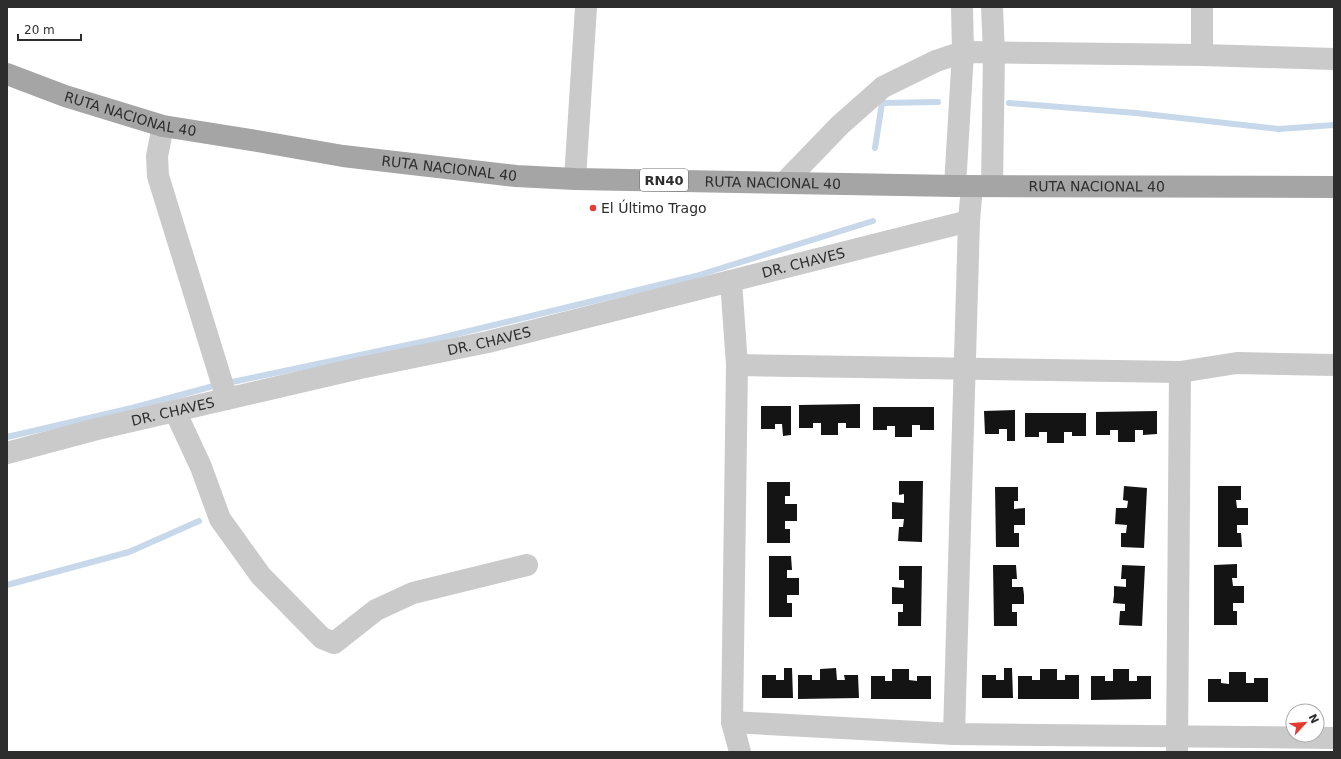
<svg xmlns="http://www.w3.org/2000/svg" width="1341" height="759" viewBox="0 0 1341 759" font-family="'DejaVu Sans',sans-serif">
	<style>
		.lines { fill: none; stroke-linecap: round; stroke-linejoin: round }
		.stream { stroke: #c6d8ea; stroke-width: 6 }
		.building { fill: #141414 }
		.minor { stroke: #cacaca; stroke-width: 22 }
		.major { stroke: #a5a5a5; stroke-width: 22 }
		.poi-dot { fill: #e33b30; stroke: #fff; stroke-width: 1.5 }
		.labels { text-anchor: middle; stroke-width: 4; stroke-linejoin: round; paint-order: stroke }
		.shield { fill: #fff; stroke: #6c6c6c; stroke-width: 1 }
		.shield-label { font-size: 13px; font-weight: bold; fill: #2d2d2d }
		.street-label { font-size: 14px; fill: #2d2d2d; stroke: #fff }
		.poi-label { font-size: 14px; fill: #2d2d2d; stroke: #fff; text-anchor: start }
	</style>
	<rect width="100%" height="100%" fill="#fff"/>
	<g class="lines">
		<path class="stream" d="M1009 103 1136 113 1279 129 1334 125
			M875 148 882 103 938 102
			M232 382 436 339 696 276 873 221
			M7 437 132 408 210 387
			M7 585 129 552 199 521"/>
	</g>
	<path class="building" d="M860 404V428H846V423H838V435H821V423H813V428H799V405Z
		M761 406H791V435L783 436 782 424H775V429H761Z
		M873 407H934V430H920V425H912V437H895V426H887V430H873Z
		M1015 410V441H1007V429H999V434H985L984 411Z
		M1157 411V434L1143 435V430H1135V442H1118V430H1110V435H1096V412Z
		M1025 413H1086V436H1072V432H1064V443H1047V432H1039V437H1025Z
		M899 481H923L922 542 898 541 899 527H903L904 519H892V502L904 503V494L899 495Z
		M767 482H790V496H785V504H797V521H785V529H790V543H767Z
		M1124 486 1147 488 1144 548 1121 547V533H1126L1127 525 1115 524 1116 508H1127L1128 501 1123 500Z
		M1218 486H1241V500H1236L1237 508H1248V525H1237V533H1241L1242 547H1218Z
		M995 487H1018V501H1014V509L1025 508V525H1014V533H1019V547H996Z
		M769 556H791L792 570H787V578H799V595H787V603H792V617H769Z
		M1237 564V578H1232L1233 586H1244V603H1233V611H1237V625H1214V565Z
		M993 565H1016L1017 579H1012V587H1023L1024 595V604H1012V612H1017V626H994Z
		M1122 565 1145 566 1142 626 1119 625 1120 611H1125V604L1113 603 1114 595V586L1126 587V579H1121Z
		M899 566H922L921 626H898V612H903V604H892V587L904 588V580H899Z
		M784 668H792L793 698H762V675H776V680H784Z
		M836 668 837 680H845L844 675H858L859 698 798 699V675H812V680H820V669Z
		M1004 668H1012L1013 698H982V675H996V680H1004Z
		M892 669H909V680L917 681V676H931V699H871V676H885V681H892Z
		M1040 669H1057V680H1065V675H1079V699H1018V676H1032V680H1040Z
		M1113 669H1129V681H1137V676H1151V699L1091 700V676H1105V681H1113Z
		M1229 672H1246V683H1254V678H1268V702H1208V679H1221V683L1229 684Z"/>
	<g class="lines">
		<g class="minor">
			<path d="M1202 55V7"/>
			<path d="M163 126 157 156 158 176 227 399"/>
			<path d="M575 179 586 7"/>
			<path d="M785 182 840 125 883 87 936 61 963 52 1202 55 1334 59"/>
			<path d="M955 186 963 52 962 7"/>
			<path d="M992 186 994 53 992 7"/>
			<path d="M731 281 737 365 732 722 740 752"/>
			<path d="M737 365 1180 372 1237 363 1334 365"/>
			<path d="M175 411 201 467 220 519 261 576 322 638 334 643 376 610 413 593 527 565"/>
			<path id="s1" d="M7 453 97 429 360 368 488 342 969 221"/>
			<path d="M732 722 954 734 1334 738"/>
			<path d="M954 734 969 221 972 186"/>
			<path d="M1177 752 1180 372"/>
		</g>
		<path class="major" id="s2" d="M7 74 65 96 163 126 257 141 343 156 516 176 575 179 955 186 1334 187"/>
	</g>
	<circle class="poi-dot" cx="593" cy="208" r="4"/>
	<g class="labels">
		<rect class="shield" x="640" y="169" width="48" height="22" rx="3"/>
		<g class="shield-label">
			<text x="664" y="185">RN40</text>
		</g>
		<g class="street-label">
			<text dy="5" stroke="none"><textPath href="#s2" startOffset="130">RUTA NACIONAL 40</textPath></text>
			<text dy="5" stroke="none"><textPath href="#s2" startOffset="454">RUTA NACIONAL 40</textPath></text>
			<text dy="5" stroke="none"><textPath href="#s2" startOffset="778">RUTA NACIONAL 40</textPath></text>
			<text dy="5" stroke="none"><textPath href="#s2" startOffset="1102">RUTA NACIONAL 40</textPath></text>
			<text dy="5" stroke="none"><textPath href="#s1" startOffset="819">DR. CHAVES</textPath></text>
			<text dy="5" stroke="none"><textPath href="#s1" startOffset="495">DR. CHAVES</textPath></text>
			<text dy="5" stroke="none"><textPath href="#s1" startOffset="171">DR. CHAVES</textPath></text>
		</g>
		<g class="poi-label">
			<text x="601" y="213">El Último Trago</text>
		</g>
	</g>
	<rect width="1341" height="759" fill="none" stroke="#2d2d2d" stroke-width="16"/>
	<g transform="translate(1305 723) rotate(64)"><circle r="19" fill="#ffffff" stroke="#ababab"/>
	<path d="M0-3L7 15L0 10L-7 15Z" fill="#e33b30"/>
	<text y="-6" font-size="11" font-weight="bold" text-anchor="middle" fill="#2d2d2d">N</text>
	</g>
	<path d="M18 34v6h63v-6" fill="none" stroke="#2d2d2d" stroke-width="2"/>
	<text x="24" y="34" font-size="12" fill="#2d2d2d" stroke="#ffffff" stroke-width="3" paint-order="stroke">20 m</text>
</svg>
